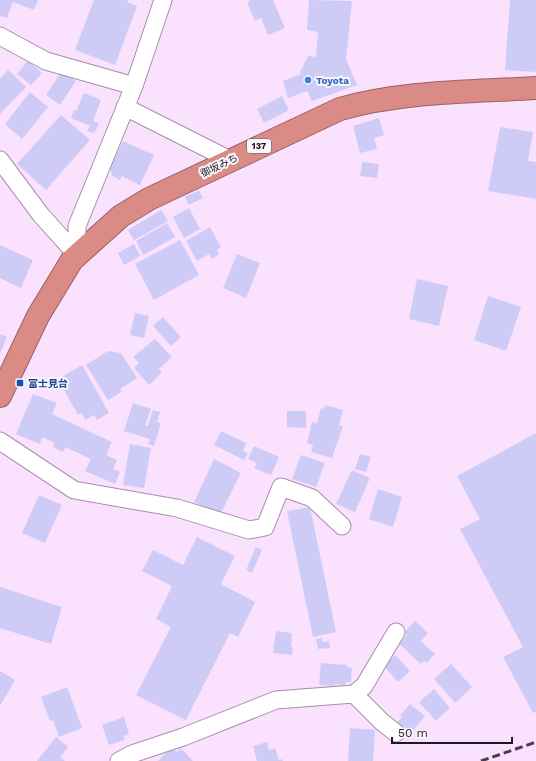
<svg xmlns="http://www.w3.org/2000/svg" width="536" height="761" viewBox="0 0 536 761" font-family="'Work Sans','Noto Sans JP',sans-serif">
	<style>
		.building { fill: #cfcbf7 }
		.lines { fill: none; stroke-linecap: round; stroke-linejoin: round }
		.street-casing { stroke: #a58fa9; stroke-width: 19 }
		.highway-casing { stroke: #996263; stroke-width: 24 }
		.street { stroke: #fff; stroke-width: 17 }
		.highway { stroke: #db8b86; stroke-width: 22 }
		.rail { stroke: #4b3f4d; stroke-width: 3; stroke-dasharray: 8 4; stroke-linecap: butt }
		.shop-dot { fill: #3f7fe0; stroke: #fbf6fc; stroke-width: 1.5 }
		.transit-dot { fill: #1a4fb4; stroke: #fbf6fc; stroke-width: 1.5 }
		.labels { text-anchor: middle; stroke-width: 4; stroke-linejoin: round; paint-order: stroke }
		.shield { fill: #fbf6fc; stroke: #615a63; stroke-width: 1 }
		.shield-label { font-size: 9px; font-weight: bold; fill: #1f1721 }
		.shop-label { font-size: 10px; font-weight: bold; fill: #366cbe; stroke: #fbf6fc; text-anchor: start }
		.street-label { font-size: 10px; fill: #1f1721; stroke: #fbf6fc }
		.transit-label { font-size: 10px; font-weight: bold; fill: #164399; stroke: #fbf6fc; text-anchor: start }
	</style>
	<rect width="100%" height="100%" fill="#fae1fe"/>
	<path class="building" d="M0 0H38L34 10 13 2 7 18 0 16Z
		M94 0H128L127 2 137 6 115 65 75 50Z
		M252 0H273L285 28 268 35 261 18 255 21 247 2Z
		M309 0 352 1 346 59 357 85 312 101 307 91 288 98 283 81 301 74 300 72 308 56 316 57 318 32 307 30Z
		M510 0H536V72L505 70Z
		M28 61 42 73 31 85 17 74Z
		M8 70 26 87 0 114V79Z
		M61 72 76 81 60 105 46 95Z
		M30 92 48 107 22 139 5 124Z
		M84 93 101 100 93 121 99 123 94 133 87 131 90 126 71 118 74 110 76 111Z
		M282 96 289 110 264 123 257 109Z
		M61 115 90 140 46 190 17 164Z
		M379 118 384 135 374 138 377 149 360 153 353 126Z
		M500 127 533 132 528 161 536 162V199L488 191Z
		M123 141 154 155 140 185 122 176 120 180 111 175 112 172 109 170Z
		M362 162 379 164 377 178 360 176Z
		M199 190 203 198 189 205 185 197Z
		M189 208 200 229 184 238 173 217Z
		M161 210 168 221 134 240 128 230Z
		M167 223 175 237 143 255 136 241Z
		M210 227 221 247 217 250 219 254 212 259 209 254 197 261 186 241Z
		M180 240 199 275 154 300 135 264Z
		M134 244 140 256 124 265 118 253Z
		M0 245 33 260 21 288 0 278Z
		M237 254 260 263 246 298 223 288Z
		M417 279 448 286 439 326 409 319Z
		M488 296 521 307 506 351 474 340Z
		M135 313 149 316 144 338 130 335Z
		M163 317 181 337 171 346 153 326Z
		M0 334 7 337 0 353Z
		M155 339 172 357 159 369 162 372 149 385 134 368 139 363 133 357Z
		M108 351 121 353 137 378 120 389 122 392 108 400 86 365Z
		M82 365 109 413 97 420 94 415 86 420 81 413 78 415 58 379Z
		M33 394 57 403 52 414 112 442 106 455 117 460 113 469 120 472 115 484 85 471 91 459 65 447 63 452 53 447 54 443 42 437 40 444 16 434Z
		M133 403 151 409 145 425 148 426 153 410 160 412 157 422 161 423 154 446 148 444 150 439 124 431Z
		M325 405 343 410 339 425 343 426 332 458 311 452 313 445 307 443 312 422 317 423 321 408 324 409Z
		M287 411H306V428L287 427Z
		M221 431 246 443 243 451 248 454 244 460 214 445Z
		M536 433V712L533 713 503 657 523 647 460 529 480 519 457 476Z
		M130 444 151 448 144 488 123 485Z
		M254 446 279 457 271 475 254 468 257 463 248 459Z
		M360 454 371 457 366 472 355 469Z
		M301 455 325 463 316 487 292 479Z
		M214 459 241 473 220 515 194 502Z
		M352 470 370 478 355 512 336 504Z
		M378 489 402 497 393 527 369 519Z
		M39 495 62 505 45 543 22 533Z
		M310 507 336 632 313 637 287 511Z
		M197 537 235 556 221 584 255 602 238 637 230 633 186 720 136 695 171 627 156 619 172 586 142 571 153 550 183 565Z
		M256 547 262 550 252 573 246 570Z
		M0 587 62 607 51 644 0 628Z
		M415 621 428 633 421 641 435 654 427 663 424 661 421 664 399 644 407 635 404 633Z
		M276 631 292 633 291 647H293L292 655 273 653Z
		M322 638V642L329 641 330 648 318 649 316 639Z
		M395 655 410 671 398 682 384 666Z
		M321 663 347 665V667L352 668 351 682H346L345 685 335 684V686L319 685Z
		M451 664 472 687 455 703 434 679Z
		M0 671 15 680 0 706Z
		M67 687 82 728 59 737 53 720 50 721 41 697Z
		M434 689 450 708 436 721 419 702Z
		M410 704 425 716 410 734 406 729 402 733 394 726 402 717 400 716Z
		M124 717 129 734 123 736 125 740 109 745 102 725Z
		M350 728 375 730 373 761H348Z
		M56 737 68 747 60 757 65 761H37Z
		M267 742 269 750 275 748 279 760 282 759 283 761H257L253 746Z
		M172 747 177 752 181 748 193 761H158Z"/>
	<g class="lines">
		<defs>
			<path id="street" d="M0 36 46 61 134 86
				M125 107 230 160
				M0 160 41 215 77 255V226L134 86 163 0
				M0 441 74 490 177 508 249 530 265 527 281 487 312 498 342 526
				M354 694 364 686 396 632
				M119 761 132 754 183 737 276 700 354 694 382 722 396 733"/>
			<path id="highway" d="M0 396 38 316 72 260 121 216 149 199 340 109C404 91 470 92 536 88"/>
		</defs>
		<use href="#street" class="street-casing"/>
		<use href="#highway" class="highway-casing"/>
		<use href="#street" class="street"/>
		<use href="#highway" class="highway"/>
		<path class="rail" d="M481 761 536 742"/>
	</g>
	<circle class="shop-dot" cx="308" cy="80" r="4"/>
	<rect class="transit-dot" x="16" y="379" width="8" height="8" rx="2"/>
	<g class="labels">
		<rect class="shield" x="247" y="139" width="24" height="14" rx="3"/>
		<g class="shield-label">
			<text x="259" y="149">137</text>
		</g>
		<g class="shop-label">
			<text x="316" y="84">Toyota</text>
		</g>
		<g class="street-label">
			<text transform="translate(219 165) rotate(-26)" y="4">御坂みち</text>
		</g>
		<g class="transit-label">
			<text x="28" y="387">富士見台</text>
		</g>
	</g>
	<path d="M392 737v6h120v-6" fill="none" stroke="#1f1721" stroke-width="2"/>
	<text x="398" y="737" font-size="12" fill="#1f1721" stroke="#fbf6fc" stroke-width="3" paint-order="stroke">50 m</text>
</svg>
